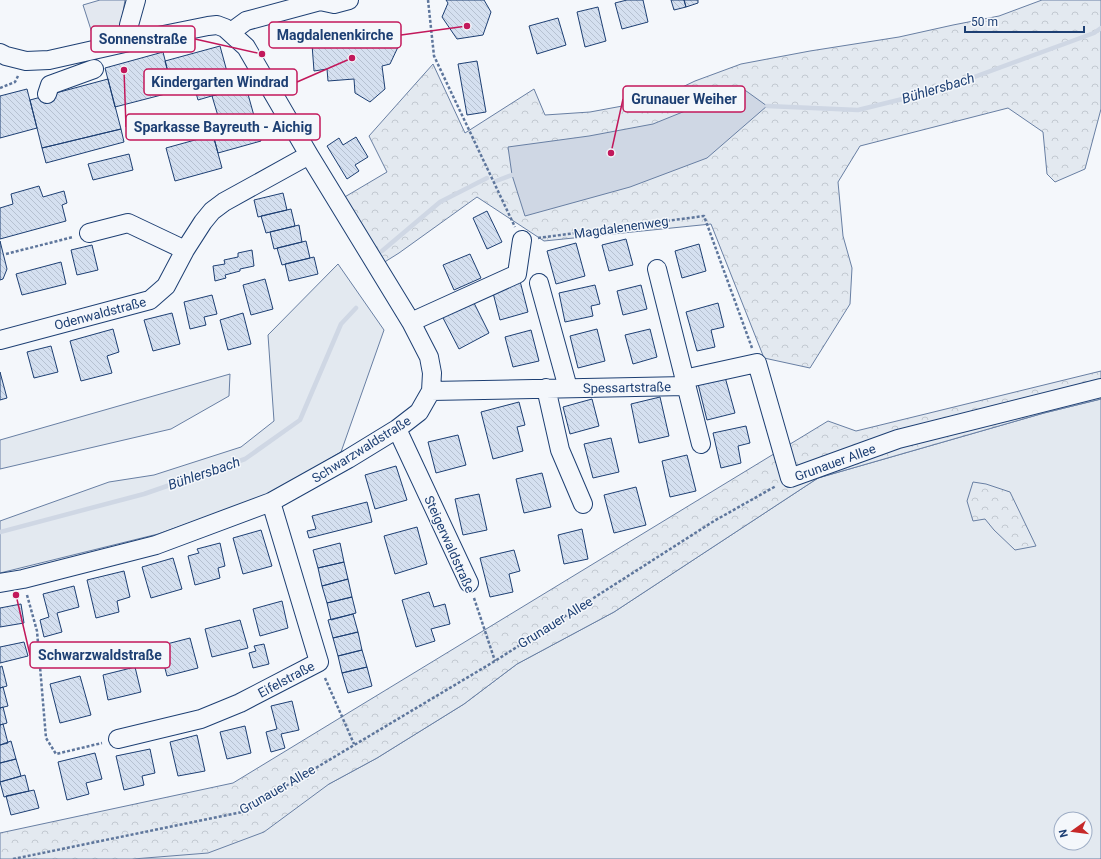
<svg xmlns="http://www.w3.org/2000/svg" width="1101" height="859" viewBox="0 0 1101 859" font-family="Roboto,sans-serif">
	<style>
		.grass { fill: #e3e9f0; stroke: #687fa3; fill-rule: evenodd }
		.forest { fill: url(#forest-crowns); stroke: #687fa3 }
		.parking { fill: #e3e8f0; stroke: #687fa3 }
		.water { fill: #cfd7e4; stroke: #687fa3 }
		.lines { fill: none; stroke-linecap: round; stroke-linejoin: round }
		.stream { stroke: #cfd7e4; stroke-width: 4.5 }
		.building { fill: url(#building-back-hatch); stroke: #1d3f73 }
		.minor-casing { stroke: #1d3f73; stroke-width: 20 }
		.path { stroke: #5e769c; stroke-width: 2.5; stroke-dasharray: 3 2; stroke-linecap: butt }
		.minor { stroke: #f4f7fb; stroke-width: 18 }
		.labels { text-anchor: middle; stroke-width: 3; stroke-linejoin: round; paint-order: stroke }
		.street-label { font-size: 13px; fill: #1d3f73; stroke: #f4f7fb }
		.water-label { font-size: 14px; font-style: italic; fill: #1d3f73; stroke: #f4f7fb }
		.leader { fill: none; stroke: #c2185b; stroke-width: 1.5 }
		.callout-dot { fill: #c2185b; stroke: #f4f7fb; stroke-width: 1.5 }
		.callout { fill: #f4f7fb; stroke: #c2185b; stroke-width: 1.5 }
		.callout-label { font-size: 14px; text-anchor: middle; font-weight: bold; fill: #1d3f73 }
	</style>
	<defs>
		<pattern id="forest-crowns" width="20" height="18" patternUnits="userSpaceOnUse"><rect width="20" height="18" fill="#e3e9f0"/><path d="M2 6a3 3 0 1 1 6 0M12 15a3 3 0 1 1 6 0" fill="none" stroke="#c2c9d1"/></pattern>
		<pattern id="building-back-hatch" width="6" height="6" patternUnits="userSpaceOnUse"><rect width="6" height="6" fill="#d5e0f0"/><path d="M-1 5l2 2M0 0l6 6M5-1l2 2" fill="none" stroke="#b6c1d1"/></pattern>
	</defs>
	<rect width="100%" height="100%" fill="#f4f7fb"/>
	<path class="grass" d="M338 264 384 330 341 452 266 496 158 534 0 573V521L109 482 154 475 241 447 274 421 268 335Z
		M230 374 229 396 171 429 0 469V440Z
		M1101 399V859H133L329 784 377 758 464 704 517 664 614 612 818 478 1044 413ZM1061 819H1085V843H1061Z"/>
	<path class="forest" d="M1042 0H1101V109L1085 169 1055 182 1047 174 1043 132 1008 108 860 146 838 182 843 236 852 268 850 304 810 368 764 358 711 224 544 241 477 197 399 253 383 263 343 198 387 172 369 136 433 64 465 133 534 89 545 115 590 112 655 100 695 81 741 64 810 51 899 37 953 25 999 16Z
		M1101 371V399L1044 413 818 478 614 612 517 664 464 704 377 758 329 784 264 832 208 853 133 859H0V833L233 783 828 421 856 431Z
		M973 482 986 484 1010 492 1036 546 1015 550 994 530 985 519 973 521 967 501Z"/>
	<path class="parking" d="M100 0H125L120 31 93 36 83 5Z"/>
	<path class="water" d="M742 88 767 106 707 158 630 187 525 216 512 175 508 147 589 136 653 124Z"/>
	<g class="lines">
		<path class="stream" d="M767 106 858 110 939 90 1094 33 1101 28
			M496 181 512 175
			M382 251 440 202 487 178
			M0 532 144 494 245 459 300 420 341 324 356 308"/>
	</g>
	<path class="building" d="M446 0H484L491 12 483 35 457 39 442 17 448 3Z
		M627 0H643L648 22 622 29 615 3Z
		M671 0H684L686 7 674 10Z
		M684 0H698V3L686 7Z
		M598 7 606 41 585 47 577 12Z
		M558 18 566 45 537 54 529 26Z
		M372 23 375 38 397 36 398 47 390 64 382 66 385 89 370 102 355 93 354 79 328 81 327 69 314 71 311 31Z
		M220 46 232 90 198 100 194 86 173 92 165 61Z
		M163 52 173 92 115 107 105 68Z
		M477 61 486 112 467 115 458 64Z
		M108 79 121 129 42 148 30 100Z
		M246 87 261 141 218 153 209 119 218 116 212 96Z
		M27 89 37 128 0 138V96Z
		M121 129 124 142 46 163 42 148Z
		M213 135 222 168 175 181 166 148Z
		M356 137 368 157 355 165 359 171 347 179 327 146 339 138 343 145Z
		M129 154 133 170 93 180 88 164Z
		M39 186 43 197 64 191 67 203 62 205 66 221 0 239V208L13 204 11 194Z
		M283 193 287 210 258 217 254 200Z
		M291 209 295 226 266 233 261 216Z
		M487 211 502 242 487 249 473 218Z
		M299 225 302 242 274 249 270 232Z
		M626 239 633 265 609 271 602 245Z
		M0 241 7 269 3 279 0 280Z
		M306 241 310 258 282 265 277 248Z
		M576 243 585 276 556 284 547 251Z
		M699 244 706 271 682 278 675 251Z
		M92 245 98 270 77 275 71 250Z
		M252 250 254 266 240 269V271L225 275 226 278 215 281 213 266 225 264 224 260 238 257V253Z
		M470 254 481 278 454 290 443 265Z
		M314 257 318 274 289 281 285 264Z
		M61 262 66 284 22 295 16 274Z
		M265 279 273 309 251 315 243 285Z
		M520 281 528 312 500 320 492 289Z
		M595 285 600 304 591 306 593 316 565 322 559 293Z
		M641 285 647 309 623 315 617 291Z
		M212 295 217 314 204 317 206 325 190 329 184 302Z
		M473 301 489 333 459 349 442 316Z
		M718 303 724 327 711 330 715 347 697 351 686 312Z
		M172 313 180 344 153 351 144 320Z
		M243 313 251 344 228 350 220 320Z
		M113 329 119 352 107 356 112 373 81 381 70 341Z
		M597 329 605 361 578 368 570 336Z
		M650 329 657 357 633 364 625 335Z
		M531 330 539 361 513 367 505 337Z
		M51 346 58 372 34 378 27 352Z
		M0 372 7 398 0 400Z
		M725 377 735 413 707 420 698 384Z
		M660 397 669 436 639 443 631 404Z
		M592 399 599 426 570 434 563 407Z
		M519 402 525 425 517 427 523 451 493 459 481 412Z
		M746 426 750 443 738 446 741 463 721 468 713 433Z
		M458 435 466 465 436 473 428 442Z
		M611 438 619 472 593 478 584 444Z
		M687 455 696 491 670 497 662 461Z
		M396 466 407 500 375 509 365 475Z
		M542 473 551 507 524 513 516 479Z
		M636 487 646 525 614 533 604 495Z
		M479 494 487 530 463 535 455 499Z
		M367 502 372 522 309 538 307 531 316 529 312 516Z
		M417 527 427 564 395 574 384 536Z
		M582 529 588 559 564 564 558 535Z
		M261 530 272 566 243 574 233 538Z
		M220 543 225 566 218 568 220 578 195 585 188 556 199 553 197 549Z
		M340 543 344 562 318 568 313 550Z
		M514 550 520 571 509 574 513 592 490 597 480 558Z
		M173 558 182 589 151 598 142 567Z
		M344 562 348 579 322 586 318 568Z
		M124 571 130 597 117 601 119 612 96 618 87 580Z
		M348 579 352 597 327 603 322 586Z
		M74 586 79 607 57 613 62 632 44 637 40 620 49 617 43 594Z
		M429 592 434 607 445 604 450 624 431 629 435 641 416 647 402 600Z
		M352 597 356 613 331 620 327 603Z
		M282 601 288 628 260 636 253 609Z
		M21 604 24 623 0 627V608Z
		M353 614 358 632 333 638 328 620Z
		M240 620 248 648 212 657 205 629Z
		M358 632 362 650 338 656 333 638Z
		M190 638 198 668 167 676 159 646Z
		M24 642 28 656 0 663V647Z
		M264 644 269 664 253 668 249 653 256 651 254 646Z
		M362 650 367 667 342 673 338 656Z
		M2 666 7 686 0 688V667Z
		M135 667 141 692 108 700 103 675Z
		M367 667 372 686 348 693 342 673Z
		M80 676 91 715 60 723 50 684Z
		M3 687 8 706 0 708V688Z
		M292 701 299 730 281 734 285 748 271 752 266 732 277 729 271 706Z
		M3 707 7 723 0 725V708Z
		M3 724 8 743 0 745V725Z
		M245 726 251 753 227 759 220 732Z
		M197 735 205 771 178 776 170 742Z
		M11 741 16 759 0 763V745Z
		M150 749 155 773 142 776 144 785 124 790 116 756Z
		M95 753 102 779 86 783 89 794 67 800 58 762Z
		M16 759 21 776 0 782V763Z
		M25 775 29 791 4 797 0 782Z
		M34 790 39 808 11 815 6 796Z"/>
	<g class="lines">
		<defs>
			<path id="minor" d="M231 32 246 21 320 1 334 4 349 0
				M129 42V25L136 0
				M0 53 6 56 26 61 49 60 129 42 208 26 217 25 225 28 246 47 309 155 411 322 429 357 432 373 431 391 419 412 397 429 348 459 271 502 156 545 23 579 0 583
				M47 94 50 85 94 69
				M89 233 128 223 185 250
				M657 269 701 444
				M539 283 568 388
				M411 322 517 274 522 240
				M0 340 150 300 166 286 185 250 203 222 212 211 224 202 309 155
				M684 379 757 363 790 478 898 439 1101 388
				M546 388 560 450 583 504
				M431 391 686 386
				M397 429 469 583
				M118 739 201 719 240 703 319 662 271 502"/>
		</defs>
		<use href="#minor" class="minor-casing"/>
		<path class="path" d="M428 0 434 56 515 227
			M0 88 15 82 18 76
			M538 238 704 216 752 348
			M6 254 73 237
			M27 595 37 631 46 738 56 754 102 743
			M474 598 495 661
			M325 678 354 744
			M13 859 242 812 495 661 714 521 776 486"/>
		<use href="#minor" class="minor"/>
	</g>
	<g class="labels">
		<g class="street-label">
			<text transform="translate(621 227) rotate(-8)" y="5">Magdalenenweg</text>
			<text transform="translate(100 313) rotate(-15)" y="5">Odenwaldstraße</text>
			<text transform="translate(627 387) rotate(-1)" y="5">Spessartstraße</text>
			<text transform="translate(361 449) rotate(-32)" y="5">Schwarzwaldstraße</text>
			<text transform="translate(835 462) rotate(-20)" y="5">Grunauer Allee</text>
			<text transform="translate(450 544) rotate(66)" y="5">Steigerwaldstraße</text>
			<text transform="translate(555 622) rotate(-32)" y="5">Grunauer Allee</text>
			<text transform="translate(286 679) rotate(-28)" y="5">Eifelstraße</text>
			<text transform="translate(277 789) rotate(-30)" y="5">Grunauer Allee</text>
		</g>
		<g class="water-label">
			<text transform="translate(938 88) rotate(-17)" y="5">Bühlersbach</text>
			<text transform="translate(204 473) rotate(-19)" y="5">Bühlersbach</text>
		</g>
	</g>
	<path class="leader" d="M467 26L401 35M262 54L195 39M352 58L297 82M611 153L623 99M124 70L126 127M16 595L30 655"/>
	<g class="callout-dot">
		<circle cx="467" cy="26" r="4"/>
		<circle cx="262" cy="54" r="4"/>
		<circle cx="352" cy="58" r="4"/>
		<circle cx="611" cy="153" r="4"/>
		<circle cx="124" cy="70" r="4"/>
		<circle cx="16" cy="595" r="4"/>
	</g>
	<g class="callout">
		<rect x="269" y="22" width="132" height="26" rx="4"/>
		<rect x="91" y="26" width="104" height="26" rx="4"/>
		<rect x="144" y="69" width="153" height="26" rx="4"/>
		<rect x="623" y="86" width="122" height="26" rx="4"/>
		<rect x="126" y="114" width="194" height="26" rx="4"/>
		<rect x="30" y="642" width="140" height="26" rx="4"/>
	</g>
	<g class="callout-label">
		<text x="335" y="40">Magdalenenkirche</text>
		<text x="143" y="44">Sonnenstraße</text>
		<text x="220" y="87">Kindergarten Windrad</text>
		<text x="684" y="104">Grunauer Weiher</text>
		<text x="223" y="132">Sparkasse Bayreuth - Aichig</text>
		<text x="100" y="660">Schwarzwaldstraße</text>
	</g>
	<g transform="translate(1073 831) rotate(256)"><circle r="19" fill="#f4f7fb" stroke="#9eadc5"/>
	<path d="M0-3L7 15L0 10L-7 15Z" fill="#c62828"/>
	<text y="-6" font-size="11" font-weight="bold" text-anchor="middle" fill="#1d3f73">N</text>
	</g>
	<path d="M965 26v6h119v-6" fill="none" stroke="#1d3f73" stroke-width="2"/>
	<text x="971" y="26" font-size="12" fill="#1d3f73" stroke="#f4f7fb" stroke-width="3" paint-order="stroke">50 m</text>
</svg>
